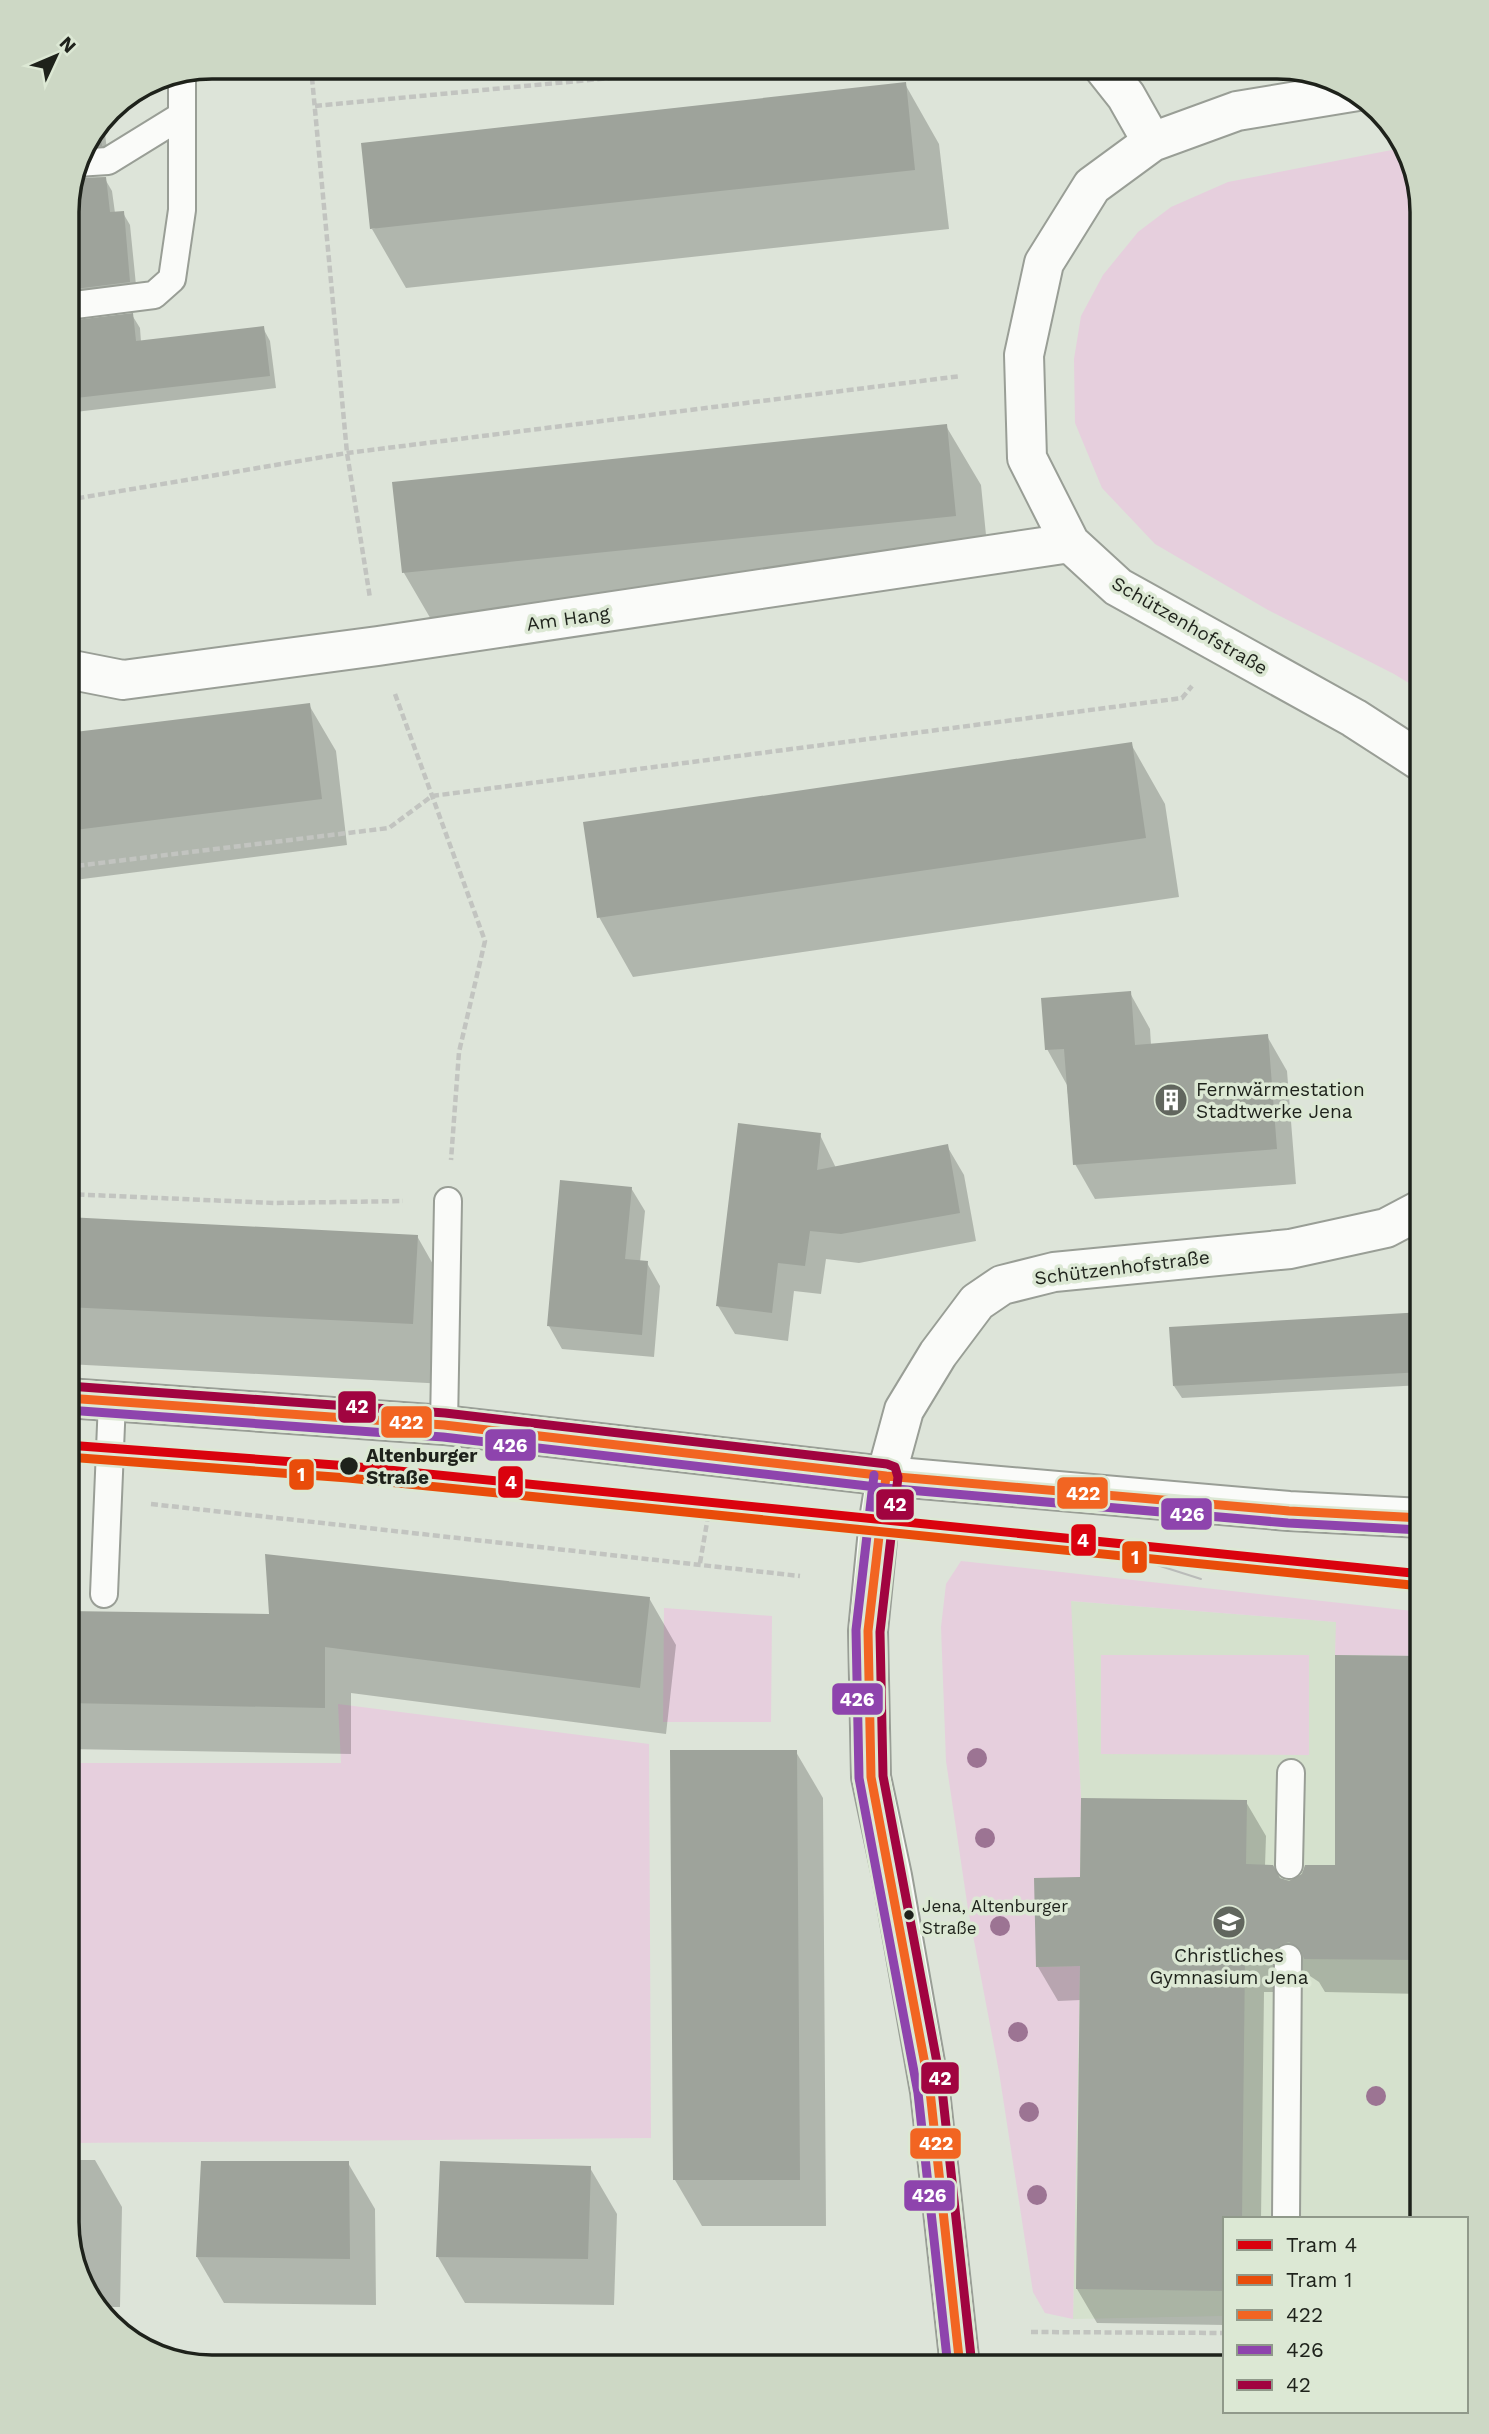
<svg xmlns="http://www.w3.org/2000/svg" width="1489" height="2434" viewBox="0 0 1489 2434" font-family="'Work Sans',sans-serif">
	<style>
		.built { fill: #d5e1cd }
		.green { fill: #e6cfdd }
		.shadow { fill: #0003 }
		.building { fill: #9ea39b }
		.lines { fill: none; stroke-linecap: round; stroke-linejoin: round }
		.lane-casing { stroke: #999e96; stroke-width: 30 }
		.street-casing { stroke: #999e96; stroke-width: 42 }
		.secondary-casing { stroke: #999e96; stroke-width: 42 }
		.path { stroke: #c2c4c0; stroke-width: 4.5; stroke-dasharray: 7 3.5; stroke-linecap: butt }
		.lane { stroke: #fafbf9; stroke-width: 26 }
		.street { stroke: #fafbf9; stroke-width: 38 }
		.secondary { stroke: #fafbf9; stroke-width: 38 }
		.tram { stroke: #b9bbb9; stroke-width: 2 }
		.bus-1-casing { stroke: #dce8d4; stroke-width: 14 }
		.bus-2-casing { stroke: #dce8d4; stroke-width: 14 }
		.bus-3-casing { stroke: #dce8d4; stroke-width: 14 }
		.bus-1 { stroke: #f26522; stroke-width: 9 }
		.bus-2 { stroke: #8e44ad; stroke-width: 9 }
		.bus-3 { stroke: #a10440; stroke-width: 9 }
		.tram-1-casing { stroke: #dce8d4; stroke-width: 14 }
		.tram-2-casing { stroke: #dce8d4; stroke-width: 14 }
		.tram-1 { stroke: #da020e; stroke-width: 9 }
		.tram-2 { stroke: #e94c0a; stroke-width: 9 }
		.tree { fill: #9c7493 }
		.stop-dot { fill: #1e221b; stroke: #dce8d4; stroke-width: 2.5 }
		.labels { text-anchor: middle; stroke-width: 7; stroke-linejoin: round; paint-order: stroke }
		.bus-label { font-size: 17px; fill: #1e221b; stroke: #dce8d4; text-anchor: start }
		.street-label { font-size: 19px; fill: #1e221b; stroke: #dce8d4 }
		.poi-label { font-size: 19px; fill: #1e221b; stroke: #dce8d4; text-anchor: start }
		.stop-label { font-size: 19px; font-weight: bold; fill: #1e221b; stroke: #dce8d4; text-anchor: start }
		.rim { fill: none; stroke: #1e221b; stroke-width: 3.5 }
		.line-badge { stroke: #dce8d4; stroke-width: 2.5 }
		.badge-label { font-size: 19px; text-anchor: middle; font-weight: bold; fill: #fff }
	</style>
	<rect width="100%" height="100%" fill="#dde4d9"/>
	<path class="built" d="M1070 1601 1337 1622 1335 1655 1422 1656V2219H1225V2316L1073 2319 1080 1967H1036L1081 1798Z"/>
	<path class="green" d="M1407 147 1422 212V691L1394 674 1268 610 1155 544 1102 488 1075 423 1074 359 1081 316 1103 275 1138 232 1171 207 1228 182Z
		M67 1504 70 1505 71 1581H67Z
		M961 1561 1422 1612V1656L1335 1655 1336 1622 1071 1601 1081 1798 1080 1877 1036 1967 1080 1966 1073 2319 1045 2313 1033 2292 999 2072 968 1909 946 1761 941 1627 946 1584Z
		M664 1608 772 1616 771 1722H663Z
		M1101 1655H1309V1755L1101 1754Z
		M338 1704 649 1744 651 2138 67 2143V1763H341Z"/>
	<path class="shadow" d="M905 84 939 144 949 229 406 288 372 229Z
		M103 118 108 158 78 156Z
		M72 179H105L112 191 115 213H123L130 225 137 295 67 307V203Z
		M132 315 140 328 141 342 263 328 270 341 276 388 67 413V323Z
		M946 426 981 485 990 575 439 633 404 573 394 483Z
		M309 705 336 751 347 845 67 881V735Z
		M1131 744 1165 804 1179 897 633 977 599 917Z
		M1130 993 1150 1029 1151 1045 1267 1036 1287 1071 1296 1184 1095 1199 1075 1164 1067 1085 1047 1049Z
		M820 1135 836 1168 947 1146 964 1175 976 1241 859 1263 826 1259 821 1294 794 1291 788 1341 735 1334 718 1306Z
		M631 1188 645 1211 640 1262 647 1263 660 1286 654 1357 562 1349 549 1326Z
		M67 1219 417 1236 451 1296 446 1384 67 1364Z
		M1422 1314V1385L1182 1398 1174 1386Z
		M649 1598 676 1645 666 1734 351 1693V1754L67 1749V1613L271 1616Z
		M1337 1657H1422V1994L1325 1992 1319 1982 1310 1976 1299 1979 1292 1992H1264L1261 2219H1225V2325L1097 2323 1077 2289 1081 2000 1058 2001 1038 1967 1082 1879 1246 1802 1266 1836 1265 1866 1280 1880 1297 1881 1306 1867H1337Z
		M796 1752 823 1798 826 2226H702L675 2180Z
		M67 2160H95L122 2207 120 2307H100L82 2287 66 2222Z
		M348 2163 375 2209 376 2305 224 2303 197 2257Z
		M590 2168 617 2214 614 2305 465 2303 438 2257Z"/>
	<path class="building" d="M906 82 915 170 370 229 361 143Z
		M99 124 102 146 84 147Z
		M106 177 110 212 124 211 130 282 67 290V203L73 178Z
		M133 313 136 341 264 326 270 376 67 399V321Z
		M947 424 956 516 402 573 392 482Z
		M310 703 322 799 67 831V733Z
		M1132 742 1146 838 597 918 583 822Z
		M1131 991 1135 1045 1268 1034 1277 1149 1073 1165 1064 1049 1045 1050 1041 998Z
		M738 1123 821 1133 817 1170 948 1144 960 1213 841 1234 810 1231 805 1266 778 1263 772 1313 716 1306Z
		M560 1180 632 1187 625 1259 648 1261 642 1335 547 1326Z
		M67 1217 418 1235 413 1324 67 1307Z
		M1423 1312 1422 1372 1173 1386 1169 1327Z
		M265 1554 650 1597 640 1688 325 1647V1708L67 1703V1611L269 1614Z
		M1335 1655 1422 1656V1960L1304 1959 1301 1950 1289 1942 1280 1945 1272 1958H1245L1242 2219H1225V2291L1076 2289 1080 1966 1036 1967 1034 1878 1080 1877 1081 1798 1247 1800 1246 1864 1273 1865 1280 1878 1289 1881 1302 1874 1305 1865H1335Z
		M670 1750H797L800 2180H673Z
		M201 2161H349L350 2259 196 2257Z
		M440 2161 591 2166 588 2259 436 2257Z"/>
	<g class="lines">
		<defs>
			<path id="lane" d="M76 163 108 161 181 116
				M67 306 154 295 172 279 182 210V72
				M444 1425 448 1201
				M104 1594 112 1401
				M1289 1865 1291 1773
				M1286 2219 1288 1958"/>
			<path id="street" d="M1103 67 1126 96 1152 142
				M1358 91 1237 111 1152 142 1092 186 1044 263 1024 355 1027 458 1070 543 1118 587 1354 718 1422 762
				M67 669 123 680 378 646 1070 543
				M960 2367 930 2091 892 1876 871 1777 868 1631 879 1520 886 1476 904 1410 938 1354 977 1302 1002 1285 1054 1272 1290 1249 1386 1228 1422 1209"/>
			<path id="secondary" d="M67 1398 444 1425 886 1476 1289 1511 1422 1518"/>
		</defs>
		<use href="#lane" class="lane-casing"/>
		<use href="#street" class="street-casing"/>
		<use href="#secondary" class="secondary-casing"/>
		<path class="path" d="M311 67 347 453 370 598
			M315 106 725 67
			M67 500 347 453 961 376
			M395 694 485 941 459 1052 451 1160
			M67 867 389 828 432 796 1182 698 1192 686
			M67 1194 275 1203 403 1201
			M151 1504 800 1576
			M700 1563 710 1505
			M1031 2332 1225 2333"/>
		<use href="#lane" class="lane"/>
		<use href="#street" class="street"/>
		<use href="#secondary" class="secondary"/>
		<path class="tram" d="M1032 1533 1110 1550 1201 1579"/>
		<defs>
			<path id="bus-1" d="M67 1398 444 1425 886 1476 1289 1511 1422 1518
				M886 1476 868 1631 871 1777 930 2091 960 2367"/>
			<path id="bus-2" d="M67 1410 443 1437 885 1488 1288 1523 1421 1530
				M874 1475 856 1630 859 1778 918 2093 948 2367"/>
			<path id="bus-3" d="M68 1386 445 1413 887 1464 895 1467 898 1477 880 1632 883 1776 942 2089 972 2366"/>
		</defs>
		<use href="#bus-1" class="bus-1-casing"/>
		<use href="#bus-2" class="bus-2-casing"/>
		<use href="#bus-3" class="bus-3-casing"/>
		<use href="#bus-1" class="bus-1"/>
		<use href="#bus-2" class="bus-2"/>
		<use href="#bus-3" class="bus-3"/>
		<defs>
			<path id="tram-1" d="M67 1445 349 1466 1422 1574"/>
			<path id="tram-2" d="M67 1457 348 1478 1421 1586"/>
		</defs>
		<use href="#tram-1" class="tram-1-casing"/>
		<use href="#tram-2" class="tram-2-casing"/>
		<use href="#tram-1" class="tram-1"/>
		<use href="#tram-2" class="tram-2"/>
	</g>
	<g class="tree">
		<circle cx="977" cy="1758" r="10"/>
		<circle cx="985" cy="1838" r="10"/>
		<circle cx="1000" cy="1926" r="10"/>
		<circle cx="1018" cy="2032" r="10"/>
		<circle cx="1376" cy="2096" r="10"/>
		<circle cx="1029" cy="2112" r="10"/>
		<circle cx="1037" cy="2195" r="10"/>
	</g>
	<defs>
		<symbol id="building-disc" viewBox="-11 -11 22 22"><circle r="9.5" fill="#61665e" stroke="#dce8d4"/><path d="M-4-6H4V6H1V3H-1V6H-4ZM-2.5-4.3h1.7v1.8h-1.7ZM.8-4.3h1.7v1.8H.8ZM-2.5-1h1.7V.8h-1.7ZM.8-1h1.7V.8H.8Z" fill="#fff"/></symbol>
		<symbol id="school-disc" viewBox="-11 -11 22 22"><circle r="9.5" fill="#61665e" stroke="#dce8d4"/><path d="M0-5L7-2L0 1L-7-2ZM-4 1L0 2.5L4 1V4Q0 6-4 4Z" fill="#fff"/></symbol>
	</defs>
	<g fill-rule="evenodd">
		<use href="#building-disc" x="1152" y="1081" width="38" height="38"/>
		<use href="#school-disc" x="1210" y="1903" width="38" height="38"/>
	</g>
	<g class="stop-dot">
		<circle cx="349" cy="1466" r="10"/>
		<circle cx="909" cy="1915" r="6"/>
	</g>
	<g class="labels">
		<g class="bus-label">
			<text x="922" y="1912">Jena, Altenburger<tspan x="922" dy="22">Straße</tspan></text>
		</g>
		<g class="street-label">
			<text transform="translate(568 618) rotate(-8)" y="7">Am Hang</text>
			<text transform="translate(1190 625) rotate(30)" y="7">Schützenhofstraße</text>
			<text transform="translate(1122 1267) rotate(-7)" y="7">Schützenhofstraße</text>
		</g>
		<g class="poi-label">
			<text x="1196" y="1096">Fernwärmestation<tspan x="1196" dy="22">Stadtwerke Jena</tspan></text>
			<text x="1229" y="1962" text-anchor="middle">Christliches<tspan x="1229" dy="22">Gymnasium Jena</tspan></text>
		</g>
		<g class="stop-label">
			<text x="366" y="1462">Altenburger<tspan x="366" dy="22">Straße</tspan></text>
		</g>
	</g>
	<path d="M0 0H1489V2434H0ZM212 79H1277A133 133 0 0 1 1410 212V2222A133 133 0 0 1 1277 2355H212A133 133 0 0 1 79 2222V212A133 133 0 0 1 212 79Z" fill="#cdd8c5" fill-rule="evenodd"/>
	<path class="rim" d="M212 79H1277A133 133 0 0 1 1410 212V2222A133 133 0 0 1 1277 2355H212A133 133 0 0 1 79 2222V212A133 133 0 0 1 212 79Z"/>
	<g class="line-badge">
		<rect x="337" y="1390" width="40" height="34" rx="7" fill="#a10440"/>
		<rect x="380" y="1405" width="53" height="34" rx="7" fill="#f26522"/>
		<rect x="484" y="1428" width="53" height="34" rx="7" fill="#8e44ad"/>
		<rect x="288" y="1458" width="27" height="33" rx="7" fill="#e94c0a"/>
		<rect x="497" y="1465" width="27" height="34" rx="7" fill="#da020e"/>
		<rect x="1056" y="1476" width="53" height="34" rx="7" fill="#f26522"/>
		<rect x="875" y="1488" width="40" height="33" rx="7" fill="#a10440"/>
		<rect x="1160" y="1497" width="53" height="34" rx="7" fill="#8e44ad"/>
		<rect x="1070" y="1523" width="27" height="34" rx="7" fill="#da020e"/>
		<rect x="1121" y="1540" width="27" height="34" rx="7" fill="#e94c0a"/>
		<rect x="831" y="1682" width="53" height="34" rx="7" fill="#8e44ad"/>
		<rect x="920" y="2061" width="40" height="34" rx="7" fill="#a10440"/>
		<rect x="909" y="2127" width="53" height="33" rx="7" fill="#f26522"/>
		<rect x="903" y="2179" width="53" height="33" rx="7" fill="#8e44ad"/>
	</g>
	<g class="badge-label">
		<text x="357" y="1413">42</text>
		<text x="406" y="1429">422</text>
		<text x="510" y="1452">426</text>
		<text x="301" y="1481">1</text>
		<text x="511" y="1489">4</text>
		<text x="1083" y="1500">422</text>
		<text x="895" y="1511">42</text>
		<text x="1187" y="1521">426</text>
		<text x="1083" y="1547">4</text>
		<text x="1135" y="1564">1</text>
		<text x="857" y="1706">426</text>
		<text x="940" y="2085">42</text>
		<text x="936" y="2150">422</text>
		<text x="929" y="2202">426</text>
	</g>
	<rect x="1223" y="2217" width="245" height="196" fill="#dce8d4" stroke="#90998a" stroke-width="2"/>
	<rect x="1237" y="2240" width="35" height="10" fill="#da020e" stroke="#90998a" stroke-width="2"/>
	<text x="1286" y="2252" font-size="21" fill="#1e221b">Tram 4</text>
	<rect x="1237" y="2275" width="35" height="10" fill="#e94c0a" stroke="#90998a" stroke-width="2"/>
	<text x="1286" y="2287" font-size="21" fill="#1e221b">Tram 1</text>
	<rect x="1237" y="2310" width="35" height="10" fill="#f26522" stroke="#90998a" stroke-width="2"/>
	<text x="1286" y="2322" font-size="21" fill="#1e221b">422</text>
	<rect x="1237" y="2345" width="35" height="10" fill="#8e44ad" stroke="#90998a" stroke-width="2"/>
	<text x="1286" y="2357" font-size="21" fill="#1e221b">426</text>
	<rect x="1237" y="2380" width="35" height="10" fill="#a10440" stroke="#90998a" stroke-width="2"/>
	<text x="1286" y="2392" font-size="21" fill="#1e221b">42</text>
	<g transform="translate(56 56) rotate(46)" stroke="#dce8d4" stroke-width="5" paint-order="stroke">
	<path d="M0-5L12 26L0 18L-12 26Z" fill="#1e221b"/>
	<text y="-10" font-size="19" font-weight="bold" text-anchor="middle" fill="#1e221b">N</text>
	</g>
</svg>
